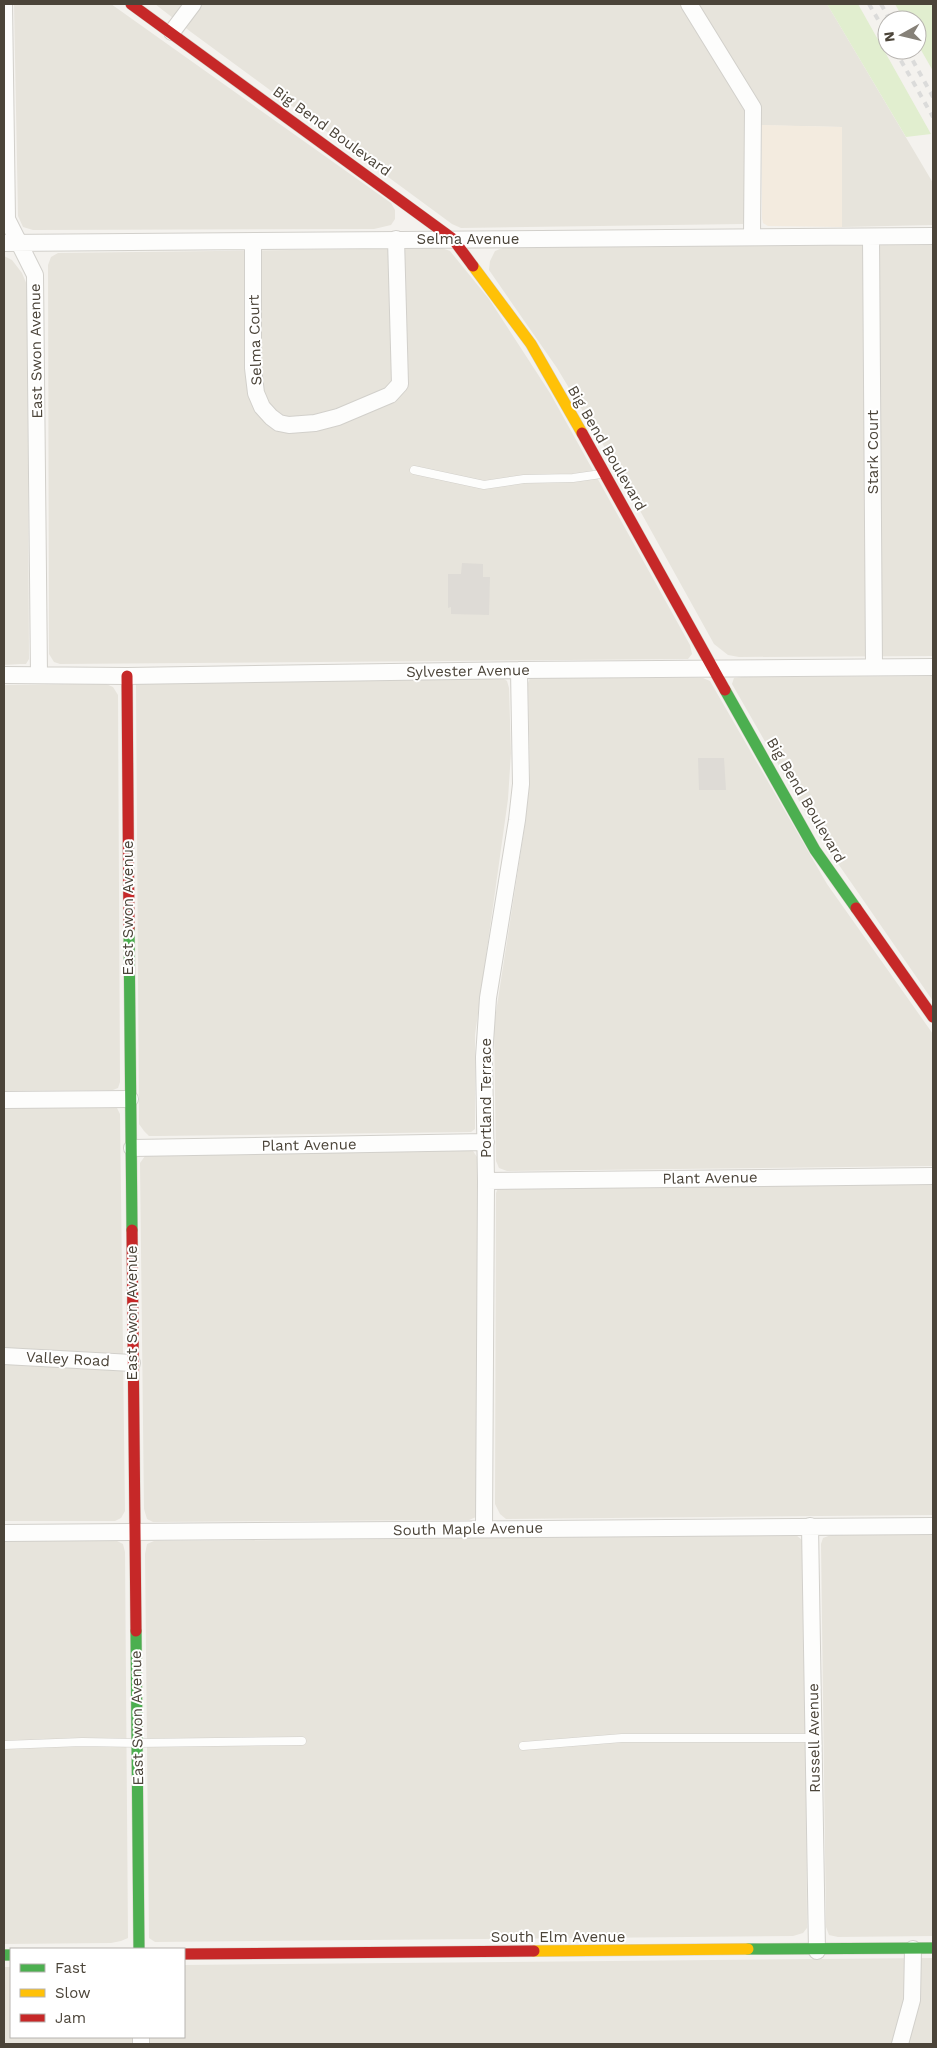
<svg xmlns="http://www.w3.org/2000/svg" width="937" height="2048" viewBox="0 0 937 2048" font-family="'Work Sans',sans-serif">
	<style>
		.residential { fill: #e7e4dc }
		.commercial { fill: #f3ebdf }
		.green { fill: #e1eecf }
		.building { fill: #dedbd6 }
		.lines { fill: none; stroke-linecap: round; stroke-linejoin: round }
		.lane-casing { stroke: #d2d0cb; stroke-width: 9 }
		.street-casing { stroke: #d2d0cb; stroke-width: 18 }
		.fast-casing { stroke: #d3cfc5; stroke-width: 12 }
		.slow-casing { stroke: #d3cfc5; stroke-width: 12 }
		.jam-casing { stroke: #d3cfc5; stroke-width: 12 }
		.lane { stroke: #fdfdfc; stroke-width: 8 }
		.street { stroke: #fdfdfc; stroke-width: 16 }
		.fast { stroke: #4caf50; stroke-width: 11 }
		.slow { stroke: #ffc107; stroke-width: 11 }
		.jam { stroke: #c62828; stroke-width: 11 }
		.rail { stroke: #dbdbda; stroke-width: 4; stroke-dasharray: 6 6; stroke-linecap: butt }
		.labels { text-anchor: middle; stroke-width: 4; stroke-linejoin: round; paint-order: stroke }
		.street-label { font-size: 15px; fill: #4b4439; stroke: #fff }
	</style>
	<rect width="100%" height="100%" fill="#f4f2ee"/>
	<path class="residential" d="M14 4H111L391 203 395 210V219L391 225 374 229 33 230 23 227 18 216Z
		M155 4H827L933 183V225L842 227V127L747 125 746 219 743 224 461 228 452 224 191 32Z
		M933 245V656L739 657 728 655 714 644 608 453 557 368 489 270 490 261 495 251 505 247Z
		M442 248 450 251 489 299 550 393 690 645 692 654 688 659 60 664 54 662 49 654 48 265 51 257 58 253Z
		M4 256 12 260 22 273 27 285 29 659 26 664H20L4 665Z
		M933 676V1001L821 839 732 684 734 678 742 677Z
		M501 677 507 681 509 688 511 753 508 799 475 1035V1129L471 1132 159 1136H149L144 1131 139 1124 136 684 141 682Z
		M536 677 703 678 710 681 827 884 933 1034V1166L507 1171 499 1168 496 1161 494 1025 525 825 530 773 528 683 530 678Z
		M106 684 113 687 118 695 120 1082 118 1088 113 1090 4 1091V685Z
		M112 1107 117 1108 120 1114 125 1511 121 1518 115 1521H4V1108Z
		M466 1149 473 1151 477 1157 480 1509 476 1517 469 1520 153 1522 147 1519 144 1509 140 1163 145 1156 156 1152Z
		M933 1182V1515L506 1519 500 1514 495 1504 496 1193 498 1188Z
		M933 1533V1936L838 1937 829 1935 826 1927 821 1544 823 1538 831 1535Z
		M796 1535 802 1540 805 1550 807 1928 803 1933 793 1936 155 1942 149 1938 145 1554 147 1544 154 1541H163Z
		M4 1541H117L123 1544 125 1552 128 1938 121 1941 111 1943 4 1944Z
		M933 1958V2044H149V2037H184V1965Z
		M4 1967H11V2037H132V2044H4Z"/>
	<path class="commercial" d="M762 125 842 127V227L768 226 763 223 762 218Z"/>
	<path class="green" d="M827 4H858L931 134 906 137Z
		M895 4H933V71L917 43V20H904Z"/>
	<path class="building" d="M462 563 483 564V577H490L489 615 451 614V607L448 608V574H461Z
		M698 758H724L726 790H699Z"/>
	<g class="lines">
		<defs>
			<path id="lane" d="M414 470 484 485 524 479 573 478 601 474
				M4 1745 82 1742 137 1743 302 1741
				M523 1746 622 1738H814"/>
			<path id="street" d="M4 4 7 219 35 275 39 675
				M689 4 753 108 752 237
				M172 32 193 4
				M871 237 874 667
				M253 242V368L256 393 262 407 271 417 279 423 289 425 315 423 338 417 390 395 400 384 396 239
				M4 243 933 236
				M4 675 127 676 519 670 933 667
				M4 1100 130 1099
				M132 1148 486 1142
				M486 1181 933 1176
				M4 1356 132 1363
				M810 1526 817 1951
				M484 1529 486 1181 484 1057 488 998 517 820 521 784 519 670
				M4 1533 933 1526
				M141 2037V2044
				M900 2044 912 2000 913 1949"/>
			<path id="fast" d="M725 690 815 850 856 908
				M129 928 132 1230
				M136 1631 139 1949
				M748 1949 933 1948
				M4 1955H11"/>
			<path id="slow" d="M473 266 531 344 582 433
				M534 1951 748 1949"/>
			<path id="jam" d="M131 4 453 239 473 266
				M582 433 725 690
				M127 676 129 928
				M856 908 933 1017
				M132 1230 136 1631
				M184 1954 534 1951"/>
		</defs>
		<use href="#lane" class="lane-casing"/>
		<use href="#street" class="street-casing"/>
		<use href="#fast" class="fast-casing"/>
		<use href="#slow" class="slow-casing"/>
		<use href="#jam" class="jam-casing"/>
		<use href="#lane" class="lane"/>
		<use href="#street" class="street"/>
		<use href="#fast" class="fast"/>
		<use href="#slow" class="slow"/>
		<use href="#jam" class="jam"/>
		<path class="rail" d="M869 4 887 35
			M881 4 890 20
			M895 50 933 117
			M907 50 933 97"/>
	</g>
	<g class="labels">
		<g class="street-label">
			<text transform="translate(332 131) rotate(36)" y="5">Big Bend Boulevard</text>
			<text x="468" y="244">Selma Avenue</text>
			<text transform="translate(255 340) rotate(-92)" y="5">Selma Court</text>
			<text transform="translate(36 351) rotate(-91)" y="5">East Swon Avenue</text>
			<text transform="translate(607 448) rotate(60)" y="5">Big Bend Boulevard</text>
			<text transform="translate(873 452) rotate(-90)" y="5">Stark Court</text>
			<text transform="translate(468 671) rotate(-1)" y="5">Sylvester Avenue</text>
			<text transform="translate(806 800) rotate(60)" y="5">Big Bend Boulevard</text>
			<text transform="translate(128 908) rotate(-90)" y="5">East Swon Avenue</text>
			<text transform="translate(486 1098) rotate(-90)" y="5">Portland Terrace</text>
			<text transform="translate(309 1145) rotate(-1)" y="5">Plant Avenue</text>
			<text transform="translate(710 1178) rotate(-1)" y="5">Plant Avenue</text>
			<text transform="translate(132 1313) rotate(-90)" y="5">East Swon Avenue</text>
			<text transform="translate(68 1359) rotate(3)" y="5">Valley Road</text>
			<text transform="translate(468 1529) rotate(-1)" y="5">South Maple Avenue</text>
			<text transform="translate(137 1718) rotate(-91)" y="5">East Swon Avenue</text>
			<text transform="translate(814 1738) rotate(-91)" y="5">Russell Avenue</text>
			<text x="558" y="1942">South Elm Avenue</text>
		</g>
	</g>
	<rect width="937" height="2048" fill="none" stroke="#4b4439" stroke-width="10"/>
	<rect x="10" y="1948" width="175" height="90" fill="#ffffff" stroke="#b7b4b0"/>
	<rect x="20" y="1964" width="25" height="8" fill="#4caf50" stroke="#b7b4b0"/>
	<text x="55" y="1973" font-size="15" fill="#4b4439">Fast</text>
	<rect x="20" y="1989" width="25" height="8" fill="#ffc107" stroke="#b7b4b0"/>
	<text x="55" y="1998" font-size="15" fill="#4b4439">Slow</text>
	<rect x="20" y="2014" width="25" height="8" fill="#c62828" stroke="#b7b4b0"/>
	<text x="55" y="2023" font-size="15" fill="#4b4439">Jam</text>
	<g transform="translate(902 35) rotate(262)"><circle r="24" fill="#ffffff" stroke="#b7b4b0"/>
	<path d="M0-4L9 19L0 12L-9 19Z" fill="#868178"/>
	<text y="-8" font-size="14" font-weight="bold" text-anchor="middle" fill="#4b4439">N</text>
	</g>
</svg>
